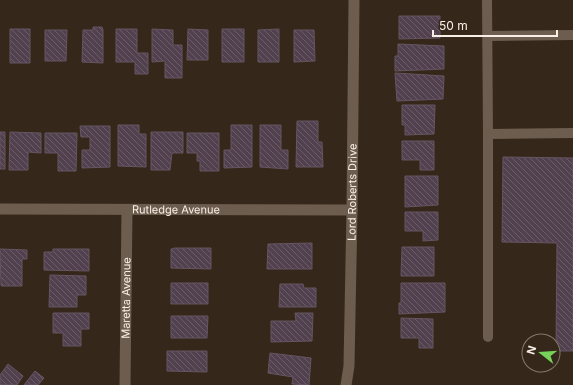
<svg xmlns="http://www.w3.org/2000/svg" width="573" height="385" viewBox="0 0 573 385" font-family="Inter,sans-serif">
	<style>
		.building { fill: url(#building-back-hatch); stroke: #665562 }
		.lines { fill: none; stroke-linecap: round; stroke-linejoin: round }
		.service { stroke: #6d5d4f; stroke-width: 10 }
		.minor { stroke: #6d5d4f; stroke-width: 11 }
		.labels { text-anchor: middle; stroke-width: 3; stroke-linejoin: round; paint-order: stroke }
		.street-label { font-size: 11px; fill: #f9efe7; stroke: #35281b }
	</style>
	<defs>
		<pattern id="building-back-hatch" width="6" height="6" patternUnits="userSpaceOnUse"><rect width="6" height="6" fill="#51404d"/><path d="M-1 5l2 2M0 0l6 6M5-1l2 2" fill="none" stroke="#6b5c67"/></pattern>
	</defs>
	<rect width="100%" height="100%" fill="#35281b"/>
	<path class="building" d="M399 16H440V38L399 39Z
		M93 27H102L103 30V63L82 62 83 30H93Z
		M10 29H30V63H10Z
		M116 29H137V53H148V74H135V62H116Z
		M152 29 173 30V45H182V78H165V61L152 62Z
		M188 29 208 30V60H187Z
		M222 29H244V62H222Z
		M279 29V62H258V30Z
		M45 30H67L66 61H45Z
		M294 30H314L315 61 294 62Z
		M398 44 444 46V69L395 71V56H398Z
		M395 73 444 76 443 99 397 101Z
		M402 105H435L434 134 405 135V125H402Z
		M297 121H318V142H322L323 167H296Z
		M118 125H139V134H146V167L118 166Z
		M231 125H252V167L224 168V150H231Z
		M260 125H281V150H288V169L260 167Z
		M80 126H110V167L82 168V150H90V137H81Z
		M0 132H5V169H0Z
		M10 132 41 133V153L28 152V170H9Z
		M151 132H183V153H172L170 170H151Z
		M45 133H77L76 171H58V153H45Z
		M187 133H219V171H200V161H197V153H187Z
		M402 141H434V170H420V160H402Z
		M503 157 573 158V351H556L557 243 502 242Z
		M405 176H438V205L405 207Z
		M405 212H438V240L423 241V231H405Z
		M312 243V269H267L268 244Z
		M402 247H434V276H401Z
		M175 248H211V269L171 268V249Z
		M0 249 27 250V259H22V286H1Z
		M53 249H89V271L44 270V252H53Z
		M50 275 86 276V295H77V307H49Z
		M171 283H208V304H171Z
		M401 283H445V312L399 314V303H401Z
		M280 284H303L304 288H316V307H279Z
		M53 313H89V329H81V346H63V333H53Z
		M295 313H313L312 341 271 342V321H296Z
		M171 316H208L207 338H171Z
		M401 318 433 319V348H419V338H401Z
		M167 351H207V372L167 371Z
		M270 353 311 358 309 385 292 384 293 377 268 373Z
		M8 364 23 376 17 385H0V375Z
		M35 371 44 378 38 385H24Z"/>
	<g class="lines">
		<path class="service" d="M487 0 488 134 573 133
			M488 36 573 35
			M488 134V337"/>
		<g class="minor">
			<path id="s1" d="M0 209 352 210"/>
			<path id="s2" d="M125 385 127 210"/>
			<path id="s3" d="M346 385 349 366 352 210 354 0"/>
		</g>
	</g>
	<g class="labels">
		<g class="street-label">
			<text dy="4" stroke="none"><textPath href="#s3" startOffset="193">Lord Roberts Drive</textPath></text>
			<text dy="4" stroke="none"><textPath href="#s1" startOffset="176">Rutledge Avenue</textPath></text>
			<text dy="4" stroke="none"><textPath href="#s2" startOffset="87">Maretta Avenue</textPath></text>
		</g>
	</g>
	<g transform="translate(541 353) rotate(287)"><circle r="19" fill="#35281b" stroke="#83786d"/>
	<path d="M0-3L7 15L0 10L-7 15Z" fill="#77d259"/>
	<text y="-6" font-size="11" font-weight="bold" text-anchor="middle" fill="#f9efe7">N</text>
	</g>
	<path d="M433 30v6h124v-6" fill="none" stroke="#f9efe7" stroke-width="2"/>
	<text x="439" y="30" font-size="12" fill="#f9efe7" stroke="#35281b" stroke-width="3" paint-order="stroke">50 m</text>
</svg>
